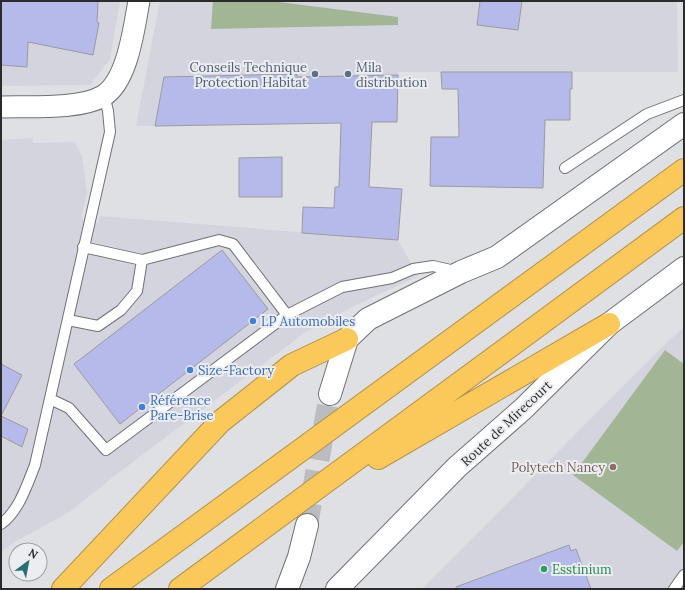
<svg xmlns="http://www.w3.org/2000/svg" width="685" height="590" viewBox="0 0 685 590" font-family="Lora,serif">
	<style>
		.built { fill: #d3d4de }
		.green { fill: #a2b696 }
		.building { fill: #b6baea; stroke: #9b9b9f }
		.lines { fill: none; stroke-linecap: round; stroke-linejoin: round }
		.secondary-tunnel { stroke: #bbbcbf; stroke-width: 22; stroke-dasharray: 22 11; stroke-linecap: butt }
		.lane-casing { stroke: #717175; stroke-width: 12 }
		.street-casing { stroke: #717175; stroke-width: 23 }
		.secondary-casing { stroke: #717175; stroke-width: 24 }
		.highway-casing { stroke: #b2924a; stroke-width: 24 }
		.lane { stroke: #fff; stroke-width: 10 }
		.street { stroke: #fff; stroke-width: 21 }
		.secondary { stroke: #fff; stroke-width: 22 }
		.highway { stroke: #fac95a; stroke-width: 22 }
		.service-dot { fill: #5c6f8a; stroke: #ecedf1; stroke-width: 1.5 }
		.shop-dot { fill: #3f7fe0; stroke: #ecedf1; stroke-width: 1.5 }
		.education-dot { fill: #8d6e63; stroke: #ecedf1; stroke-width: 1.5 }
		.leisure-dot { fill: #2e9e5b; stroke: #ecedf1; stroke-width: 1.5 }
		.labels { text-anchor: middle; stroke-width: 4; stroke-linejoin: round; paint-order: stroke }
		.service-label { font-size: 13px; fill: #4e5e75; stroke: #ecedf1; text-anchor: end }
		.shop-label { font-size: 13px; fill: #366cbe; stroke: #ecedf1; text-anchor: start }
		.street-label { font-size: 13px; fill: #2b2b2c; stroke: #ecedf1 }
		.education-label { font-size: 13px; fill: #785e54; stroke: #ecedf1; text-anchor: end }
		.leisure-label { font-size: 13px; fill: #27864d; stroke: #ecedf1; text-anchor: start }
	</style>
	<rect width="100%" height="100%" fill="#dfe0e4"/>
	<path class="built" d="M1 1H120L110 59 90 85 1 86Z
		M160 1H677L678 72H398L397 122 136 126Z
		M32 138 33 143 75 142 82 156 87 193 81 219 98 223 100 216 398 240 418 276 352 307 306 332 113 477 71 511 15 542 1 552V140Z
		M684 327V589H422L663 346Z"/>
	<path class="green" d="M213 1H271L398 17V25L211 29Z
		M665 350 684 364V542L677 551 573 475Z"/>
	<path class="building" d="M1 1H98L97 22 99 23 93 55 28 42 27 67 1 65Z
		M480 1H522L518 30 477 25Z
		M441 72H572V89H570V120H545L543 188 430 186 431 137H459L458 89H442Z
		M297 74V77L398 75 397 122H372L369 187 402 189 398 240 302 233 303 207 334 208 335 187H339L341 123 155 126 164 77Z
		M282 157V197H239V158Z
		M222 250 268 309 120 424 74 364Z
		M1 364 22 375 1 416Z
		M1 416 28 429 22 447 1 436Z
		M569 545 571 551 576 549 591 589H456V587Z"/>
	<g class="lines">
		<path class="secondary-tunnel" d="M307 525 330 394"/>
		<defs>
			<path id="lane" d="M565 168 647 114 684 100
				M287 315 342 287 392 278 413 269 433 266 455 271
				M68 320 98 326 121 310 137 291 142 260 83 247
				M50 399 69 408 106 450 287 315 233 244 219 240 142 260
				M1 524C19 511 27 485 35 465L110 132 108 111 104 95
				M674 589 684 575"/>
			<path id="street" d="M1 107C29 106 79 110 103 96 128 81 134 27 139 1"/>
			<path id="secondary" d="M330 394 347 339 368 319 461 272 497 257 684 124
				M287 589 299 557 307 525
				M337 589 457 467 523 409 609 324 684 268"/>
			<path id="highway" d="M378 458 609 324
				M63 589 220 422 292 365 347 339
				M111 589 684 170
				M180 589 684 218"/>
		</defs>
		<use href="#lane" class="lane-casing"/>
		<use href="#street" class="street-casing"/>
		<use href="#secondary" class="secondary-casing"/>
		<use href="#highway" class="highway-casing"/>
		<use href="#lane" class="lane"/>
		<use href="#street" class="street"/>
		<use href="#secondary" class="secondary"/>
		<use href="#highway" class="highway"/>
	</g>
	<g class="service-dot">
		<circle cx="315" cy="74" r="4"/>
		<circle cx="348" cy="74" r="4"/>
	</g>
	<g class="shop-dot">
		<circle cx="253" cy="321" r="4"/>
		<circle cx="190" cy="370" r="4"/>
		<circle cx="142" cy="407" r="4"/>
	</g>
	<circle class="education-dot" cx="613" cy="467" r="4"/>
	<circle class="leisure-dot" cx="544" cy="569" r="4"/>
	<g class="labels">
		<g class="service-label">
			<text x="307" y="72">Conseils Technique<tspan x="307" dy="15">Protection Habitat</tspan></text>
			<text x="356" y="72" text-anchor="start">Mila<tspan x="356" dy="15">distribution</tspan></text>
		</g>
		<g class="shop-label">
			<text x="261" y="326">LP Automobiles</text>
			<text x="198" y="375">Size-Factory</text>
			<text x="150" y="405">Référence<tspan x="150" dy="15">Pare-Brise</tspan></text>
		</g>
		<g class="street-label">
			<text transform="translate(506 423) rotate(-43)" y="5">Route de Mirecourt</text>
		</g>
		<g class="education-label">
			<text x="605" y="472">Polytech Nancy</text>
		</g>
		<g class="leisure-label">
			<text x="552" y="574">Esstinium</text>
		</g>
	</g>
	<rect width="685" height="590" fill="none" stroke="#2b2b2c" stroke-width="4"/>
	<g transform="translate(28 562) rotate(32)"><circle r="19" fill="#ecedf1" stroke="#9f9fa2"/>
	<path d="M0-3L7 15L0 10L-7 15Z" fill="#267173"/>
	<text y="-6" font-size="11" font-weight="bold" text-anchor="middle" fill="#2b2b2c">N</text>
	</g>
</svg>
